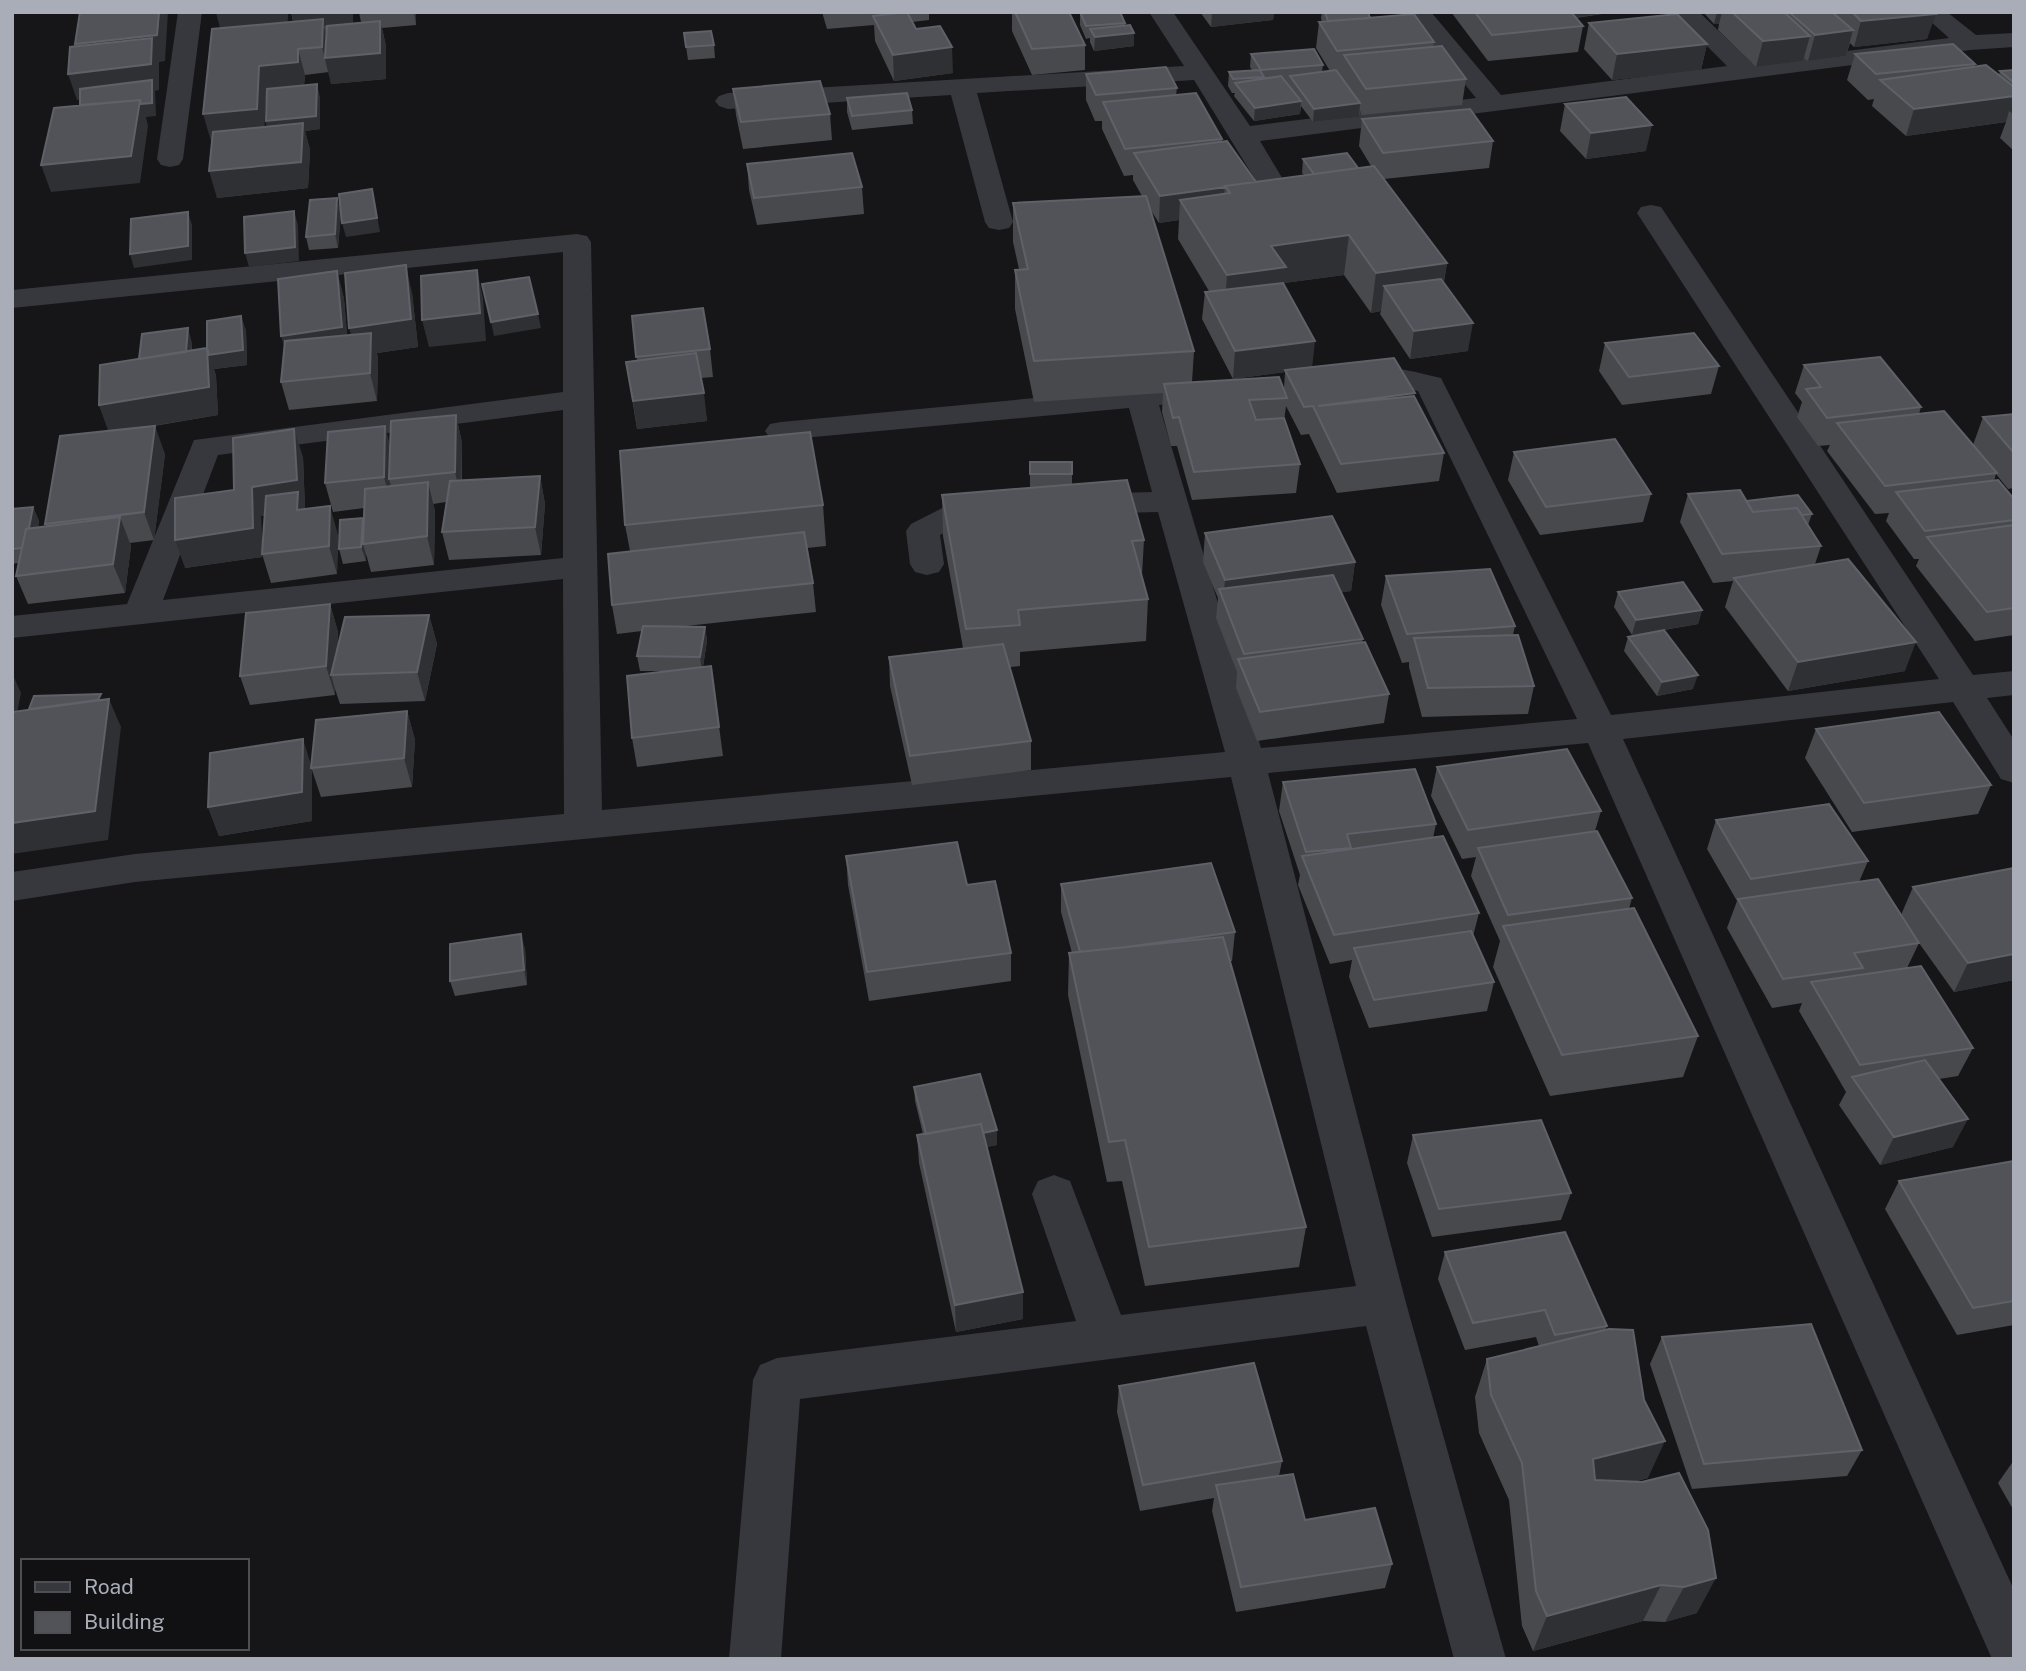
<svg xmlns="http://www.w3.org/2000/svg" width="2026" height="1671" viewBox="0 0 2026 1671" font-family="'Public Sans',sans-serif">
	<style>
		.lines { fill: none; stroke-linecap: round; stroke-linejoin: round }
		.minor { fill: #37383d; fill-rule: evenodd }
		.wall { fill: #47494d; fill-rule: evenodd }
		.shaded-wall { fill: #2f3033 }
		.building { fill: #525359; stroke: #5f6168; stroke-width: 2 }
	</style>
	<rect width="100%" height="100%" fill="#161618"/>
	<g class="lines">
		<path class="minor" d="M178 12H202L183 159 179 165 170 167 161 165 157 159Z
			M1149 12H1173L1250 126 1476 98 1406 12H1431L1501 95 1727 66 1673 12H1699L1752 63 1949 38 1920 12H1947L1976 35 2014 33V47L1970 50 1260 141 1290 191 1286 197 1276 199 1266 197 1194 80 977 93 1013 222 1009 228 999 230 989 228 985 222 951 95 728 109 719 106 715 101 719 96 728 93 1184 66Z
			M1651 205 1661 207 1973 675 2014 671V695L1987 698 2014 740V783L2001 779 1953 702 1623 739 2014 1590V1659H1992L1588 743 1268 773 1406 1303 1506 1659H1454L1366 1326 800 1399 781 1659H729L753 1380 760 1365 777 1358 1076 1321 1032 1194 1038 1181 1054 1175 1070 1181 1121 1315 1356 1286 1231 777 135 882 12 901V872L135 854 564 814 563 579 12 638V616L127 604 194 440 563 392V252L12 308V290L577 234 587 236 591 242 602 810 1225 752 1158 512 1082 514 1070 511 1066 504 1070 497 1082 494 1152 492 1129 408 781 440 770 438 765 431 770 424 781 422 1216 381 1227 383 1231 390 1227 397 1159 405 1261 748 1577 719 1418 391 1386 383 1356 386 1345 383 1341 377 1345 371C1381 362 1406 370 1441 378L1611 715 1939 679 1637 213 1641 207ZM563 410V558L163 600 218 455Z
			M991 496 1003 499 1007 506 1003 513 976 517 940 535 944 564 939 572 927 575 915 572 910 564 906 531 911 524 958 500Z"/>
	</g>
	<path class="wall" d="M288 12 287 22H293L291 12H353V23L361 22 359 12H416V25L382 28 386 46V79L331 84 329 72 305 75 304 85 320 97V129L305 131 310 150 308 188 217 198 212 141H211L220 28ZM266 92V121L267 127H264Z
		M822 12H929V20L912 22 916 29 953 73 894 81 875 41 874 25 827 29Z
		M1012 12H1069L1085 45V70L1032 75 1012 31Z
		M1080 12 1125 23V26L1134 33V46L1094 51 1090 42V38L1086 39 1080 25Z
		M1200 12H1274L1273 20 1211 27Z
		M1322 12H1368L1371 18 1434 42 1433 47 1466 79 1462 105 1362 115 1360 111 1359 117 1313 122 1301 106 1300 114 1254 121 1234 96 1235 93H1232L1228 86 1229 72 1252 70 1250 67 1251 54 1323 65 1322 72 1330 71 1316 48 1319 22H1322L1321 18Z
		M1451 12H1615L1576 18 1583 26 1578 52 1488 61Z
		M1703 12H1934L1927 39 1854 47 1850 43 1846 56 1808 61 1804 58 1803 61 1756 67 1718 30 1719 24H1714Z
		M1589 23 1707 44 1701 70 1612 80 1584 49Z
		M684 33 714 45 715 58 688 60Z
		M1855 54 1975 64V67L1999 75 2000 71 2014 70V151L2000 138 2006 122 1906 136 1872 106 1874 99 1868 100 1847 80Z
		M1086 74 1177 88 1176 95 1222 139V141L1256 182 1304 175 1302 173 1303 159 1358 168 1371 166 1359 146 1362 119 1493 141 1489 168 1384 179 1447 263 1444 282 1468 351 1410 359 1380 314 1381 311 1371 313 1344 275 1284 283 1312 367 1414 398 1444 453 1439 481 1337 493 1309 434 1301 435 1286 406 1284 421 1300 464 1296 493 1192 500 1177 446H1171L1162 412 1163 393 1034 402 1015 309V270L1019 269 1013 242V203L1142 196 1133 180V175L1124 176 1102 129V121H1095L1086 100ZM1150 209 1159 223 1179 220 1178 239 1209 291 1205 292 1202 319 1233 379 1285 372 1284 388 1192 382 1194 351Z
		M733 89 830 114 832 140 743 149 736 115Z
		M847 98 912 110 913 124 852 130 847 112Z
		M1565 104 1646 151 1586 159 1560 131Z
		M747 164 862 187 864 214 757 225 749 190Z
		M341 212 338 248 309 250 306 237Z
		M337 271 344 299 347 335H351L412 293 418 347 377 353 378 361 377 401 289 410 281 382Z
		M632 316 710 349 713 377 701 378 707 421 637 429 626 362 637 360Z
		M246 330 247 365 214 369 216 376 218 415 148 427 165 454 154 540 130 543 131 546 125 593 28 604 16 576 18 563 12 564V509L33 507 39 521 38 527 46 526 45 524 109 431 99 405 139 359 192 343V351L207 348Z
		M1605 343 1719 366 1711 394 1622 405 1599 371Z
		M1804 365 1921 407 1919 414 1973 445 1983 417 2014 414V488L2008 489 1996 474 1994 481 2014 520V635L1975 641 1916 566 1919 559H1914L1886 521 1889 513 1875 514 1827 451 1830 445 1818 446 1797 417 1802 402 1795 393Z
		M456 415 462 443V480L540 476 545 504 541 555 449 560 442 532 446 502 433 504 435 511 434 565 371 572 366 554V561L343 564 339 549 364 521V508L333 512 325 483 385 426 390 447Z
		M1514 452 1651 494 1643 522 1540 535 1508 480Z
		M303 457 305 509 338 535 337 574 271 583 262 554V557L185 568 234 490ZM265 515 262 553 261 516Z
		M1030 462H1072V485L1144 540 1142 575 1148 599 1146 641 1020 652V666L1010 667 1031 741V770L912 785 890 686 889 657 963 648 943 536 942 495 1030 488Z
		M1688 494 1746 501 1812 514 1808 525 1821 546 1815 564 1905 671 1788 691 1725 607 1733 581 1713 583 1680 522Z
		M823 505 826 546 807 548 813 583 816 612 686 626 705 627 707 641 703 667 711 666 723 756 637 767 632 738 670 671H640L637 656 642 631 617 634 612 605 630 551 625 525Z
		M1205 533 1355 562 1351 591 1341 592 1363 639 1362 643 1389 694 1384 723 1257 741 1236 688 1237 672 1216 618 1218 598 1203 562Z
		M1386 576 1515 626 1513 635 1534 686 1528 714 1422 717 1409 667V662L1402 663 1381 605Z
		M1618 592 1702 610 1698 624 1664 630 1693 689 1657 696 1624 651 1628 637 1664 630 1632 635 1614 607Z
		M330 604 338 632 337 649 429 615 437 644 425 701 340 704 335 689V695L250 705 240 676Z
		M407 711 415 740 412 787 321 797 312 770V821L219 836 208 807 312 766Z
		M1816 729 1991 785 1978 814 1852 832 1805 758Z
		M1437 767 1601 811 1595 831 1632 898 1629 909 1698 1036 1683 1077 1550 1096 1493 967 1500 941 1471 876 1476 857 1462 859 1431 796Z
		M1283 782 1436 824 1433 838 1479 913 1473 936 1494 982 1487 1011 1369 1028 1349 977 1352 960 1330 964 1298 885 1300 875 1279 811Z
		M1716 820 1868 861 1859 882 1901 915 1913 887 2014 868V980L1954 992 1914 936 1919 943 1907 968 1973 1048 1958 1076 1939 1079 1953 1147 1880 1165 1839 1105 1846 1092 1799 1011 1802 1003 1772 1008 1727 928 1737 901 1707 849Z
		M846 856 967 885 1011 953V981L869 1001 848 885Z
		M1061 884 1235 932 1232 961H1230L1306 1227 1299 1267 1145 1286 1122 1181 1107 1182 1068 995 1069 953H1072L1061 912Z
		M525 948 527 985 455 996 450 981Z
		M914 1087 997 1130V1145L986 1147 1023 1319 956 1332 919 1163 917 1135 923 1134 915 1101Z
		M1413 1135 1571 1193 1561 1220 1432 1237 1407 1163Z
		M2014 1161V1325L1957 1335 1885 1209 1899 1181Z
		M1445 1252 1607 1326 1605 1330 1648 1478 1633 1482 1697 1613 1665 1622 1643 1621 1533 1651 1522 1626 1509 1500 1479 1433 1475 1397 1487 1359 1539 1346 1536 1337 1465 1350 1438 1279Z
		M1662 1337 1862 1450 1847 1476 1692 1489 1650 1364Z
		M1119 1386 1282 1461 1279 1476 1305 1520 1392 1564 1385 1588 1236 1612 1212 1511 1214 1498 1140 1511 1117 1412Z
		M2014 1460V1511L1998 1483Z"/>
	<path class="shaded-wall" d="M159 12H168L165 61 159 62V90L155 91 156 116 146 117 148 126 140 183 51 192 41 165 140 100 152 91 77 100 68 74 84 70 75 44Z
		M224 12H288L287 32 223 39 216 13Z
		M291 12H353V23L324 26 329 44 380 21 386 46V79L331 84 322 47 295 29Z
		M414 12H416V25Z
		M1212 12H1274L1273 20 1211 27Z
		M1566 12H1615L1565 19Z
		M1717 12H1722L1719 24H1714Z
		M1936 14 1927 39 1854 47 1861 21Z
		M1853 30 1846 56 1808 61 1815 35Z
		M1134 33V46L1094 51 1095 37Z
		M1810 36 1803 61 1756 67 1763 41Z
		M1707 44 1701 70 1612 80 1617 54Z
		M952 47 953 73 894 81 893 55Z
		M298 49 305 75 304 88 266 92 264 135 211 141 203 114 259 66Z
		M317 84 320 97V129L305 131 310 150 308 188 217 198 209 171 269 134 266 121Z
		M2014 96V115L2009 111 2006 122 1906 136 1914 109Z
		M1301 101 1300 114 1254 121 1255 108Z
		M1360 103 1359 117 1313 122 1314 109Z
		M1652 125 1646 151 1586 159 1591 133Z
		M1225 187 1222 214 1180 200 1179 220 1159 223 1160 196Z
		M372 189 380 232 346 237 342 223Z
		M337 198 341 212 338 248 335 234Z
		M294 211 298 225 299 261 249 267 245 253Z
		M188 212 192 225V260L134 268 130 254Z
		M1349 235 1344 275 1284 283 1224 315 1227 275 1271 246Z
		M1447 263 1440 303 1384 286 1381 311 1371 313 1376 273Z
		M406 265 412 293 418 347 377 353 378 361 377 401 370 373 357 356 349 328Z
		M477 270 483 298 486 341 429 347 422 320Z
		M337 271 344 299 349 355 289 364 281 336Z
		M538 314 541 328 494 336 491 322Z
		M241 316 246 330 247 365 214 369 216 376 218 415 109 433 99 405 207 348Z
		M1473 323 1468 351 1410 359 1414 331Z
		M188 328 192 343 190 368 144 373Z
		M1315 341 1312 369 1285 370V372L1233 379 1235 351Z
		M704 393 707 421 637 429 633 401Z
		M1415 393 1410 421 1318 406Z
		M456 415 462 443 461 501 455 472Z
		M155 426 165 454 154 540 144 512Z
		M385 426 392 454 389 479 392 489 391 505 384 477Z
		M294 429 303 457 305 509 261 516 262 557 185 568 175 540 252 487Z
		M540 476 545 504 541 555 535 527Z
		M428 482 435 511 434 565 427 536Z
		M330 506 338 535 337 574 329 546Z
		M33 507 39 521 32 562 25 547Z
		M120 517 131 546 125 593 113 564Z
		M363 518V544L366 554V561L361 547Z
		M1355 562 1351 591 1226 608 1223 601 1225 580Z
		M330 604 338 632 336 675H331L335 689V695L326 666Z
		M1702 610 1698 624 1632 635 1636 620Z
		M429 615 437 644 425 701 417 672Z
		M705 627 707 641 702 672 700 657Z
		M1916 642 1905 671 1788 691 1798 662Z
		M12 673 21 693 14 728 12 724Z
		M1698 675 1693 689 1657 696 1662 682Z
		M109 699 121 727 108 840 12 854V823Z
		M407 711 415 740 412 787 404 758Z
		M303 739 312 768V821L219 836 208 807Z
		M521 934 525 948 527 985 524 970Z
		M2014 954V980L1954 992 1968 963Z
		M1968 1119 1953 1147 1880 1165 1894 1137Z
		M997 1130V1145L930 1158 929 1144Z
		M1023 1292V1319L956 1332 955 1305Z
		M1665 1441 1648 1478 1578 1496 1593 1459Z
		M1716 1578 1697 1613 1665 1622 1684 1587Z
		M1661 1585 1643 1621 1533 1651 1547 1616Z"/>
	<path class="building" d="M80 12H159L157 35 75 44Z
		M907 12 916 29 940 26 952 47 893 55 873 16Z
		M1015 12H1069L1085 45 1032 49Z
		M1080 12H1120L1125 23 1086 26Z
		M1325 12H1368L1370 18 1328 21Z
		M1475 12H1571L1583 26 1492 35Z
		M1732 12H1784L1810 36 1763 41Z
		M1789 12H1832L1853 30 1815 35Z
		M1852 12H1934L1936 14 1861 21Z
		M1414 14 1434 42 1337 51 1319 22Z
		M1677 14 1707 44 1617 54 1589 23Z
		M323 19 322 47 298 49V62L259 66 257 109 203 114 212 29Z
		M380 21V53L325 58 327 26Z
		M1130 25 1134 33 1095 37 1090 29Z
		M711 31 714 45 686 47 684 33Z
		M152 38 151 64 68 74 70 47Z
		M1953 44 1975 64 1876 74 1855 54Z
		M1442 46 1466 79 1366 89 1344 55Z
		M1314 49 1323 65 1261 70 1251 54Z
		M1986 65 2014 87V96L1914 109 1880 80Z
		M1166 67 1177 88 1096 95 1086 74Z
		M1260 70 1264 77 1233 79 1229 72Z
		M1336 70 1360 103 1314 109 1290 76Z
		M2014 70V83L2000 71Z
		M1281 76 1301 101 1255 108 1235 83Z
		M152 80V103L141 104 140 100 80 105V89Z
		M820 81 830 114 741 122 733 89Z
		M317 84 316 116 266 121 267 89Z
		M907 93 912 110 852 116 847 98Z
		M1196 93 1222 139 1125 149 1103 102Z
		M1626 97 1652 125 1591 133 1565 104Z
		M140 100 131 156 41 165 54 108Z
		M1470 109 1493 141 1383 153 1362 119Z
		M303 123 301 162 209 171 213 132Z
		M1227 141 1256 182 1225 186 1226 187 1160 196 1134 153Z
		M852 153 862 187 754 198 747 164Z
		M1347 153 1358 168 1314 174 1303 159Z
		M1374 166 1447 263 1376 273 1349 235 1271 246 1286 267 1227 275 1180 200 1230 193 1225 186Z
		M372 189 377 218 342 223 339 194Z
		M1146 196 1194 351 1034 361 1015 270 1028 269 1013 203Z
		M337 198 335 234 306 237 310 200Z
		M294 211 295 247 245 253 244 217Z
		M188 212V246L130 254 131 219Z
		M406 265 411 319 349 328 345 273Z
		M477 270 480 313 422 320 421 276Z
		M337 271 342 327 281 336 278 279Z
		M529 277 538 314 491 322 482 284Z
		M1441 279 1473 323 1414 331 1384 286Z
		M1283 283 1315 341 1235 351 1205 292Z
		M703 308 710 349 636 357 632 316Z
		M241 316 243 350 209 355 207 348V321Z
		M188 328 186 352 139 359 142 334Z
		M371 333 370 373 281 382 285 341Z
		M1694 333 1719 366 1629 377 1605 343Z
		M207 348 209 387 99 405 100 365Z
		M696 353 704 393 633 401 626 362Z
		M1880 357 1921 407 1827 418 1806 389 1821 387 1804 365Z
		M1394 358 1415 393 1318 406 1414 396 1444 453 1341 464 1313 406 1304 407 1285 370Z
		M1279 377 1287 398 1249 400 1256 420 1284 418 1300 464 1194 472 1179 417 1173 418 1164 384Z
		M1944 411 1997 473 1885 486 1837 423Z
		M2014 414V453L1983 417Z
		M456 415 455 472 389 479 391 421Z
		M155 426 144 512 45 524 60 436Z
		M385 426 384 477 325 483 328 432Z
		M294 429 297 480 252 487 253 528 175 540V498L234 490 233 438Z
		M810 432 823 505 625 525 620 451Z
		M1615 439 1651 494 1546 507 1514 452Z
		M1030 462H1072V474H1030Z
		M540 476 535 527 442 532 450 481Z
		M1127 480 1144 540 1132 541 1148 599 1018 610 1020 625 966 629 942 495Z
		M1998 480 2014 499V520L1925 531 1896 492Z
		M428 482 427 536 363 544 365 489Z
		M1740 490 1753 512 1797 508 1821 546 1722 554 1688 494Z
		M298 492 297 510 330 506 329 546 262 554 266 496Z
		M1798 495 1812 514 1802 515 1797 508 1753 512 1746 501Z
		M33 507 29 528 26 529 22 548 12 549V509Z
		M1332 516 1355 562 1225 580 1205 533Z
		M120 517 113 564 16 576 26 529Z
		M363 518 361 547 339 549 340 520Z
		M2014 525V608L1987 612 1927 537Z
		M804 532 813 583 612 605 608 554Z
		M1848 559 1916 642 1798 662 1734 578Z
		M1490 569 1515 626 1407 634 1386 576Z
		M1333 575 1363 639 1244 654 1219 589Z
		M1683 582 1702 610 1636 620 1618 592Z
		M330 604 326 666 240 676 246 613Z
		M429 615 417 672 331 675 345 617Z
		M643 626 705 627 700 657 637 656Z
		M1664 630 1698 675 1662 682 1628 637Z
		M1518 635 1534 686 1428 688 1414 638Z
		M1365 642 1389 694 1260 712 1238 659Z
		M1003 644 1031 741 910 756 889 657Z
		M711 666 719 727 632 738 627 676Z
		M101 694 98 700 29 709 34 696Z
		M109 699 95 811 12 823V712Z
		M407 711 404 758 311 768 316 720Z
		M1939 712 1991 785 1864 803 1816 729Z
		M303 739 302 792 208 807 210 753Z
		M1567 749 1601 811 1468 830 1437 767Z
		M1415 769 1436 824 1347 834 1351 848 1306 852 1283 782Z
		M1829 804 1868 861 1751 879 1716 820Z
		M1597 831 1632 898 1508 915 1478 848Z
		M1443 836 1479 913 1334 935 1302 856Z
		M957 842 967 885 995 881 1011 953 867 972 846 856Z
		M1211 863 1235 932 1126 947 1080 952 1061 884Z
		M2014 868V954L1968 963 1913 887Z
		M1878 879 1919 943 1854 953 1863 968 1783 979 1738 899Z
		M1634 908 1698 1036 1562 1055 1503 926Z
		M1471 931 1494 982 1374 1000 1354 948Z
		M521 934 524 970 450 981V944Z
		M1223 937 1306 1227 1149 1247 1125 1140 1109 1142 1069 953Z
		M1921 966 1973 1048 1860 1065 1811 982Z
		M1925 1060 1968 1119 1894 1137 1852 1077Z
		M980 1074 997 1130 983 1133 981 1124 926 1134 914 1087Z
		M1541 1120 1571 1193 1439 1209 1413 1135Z
		M981 1124 1023 1292 955 1305 917 1135Z
		M2014 1161V1301L1973 1308 1899 1181Z
		M1565 1232 1607 1326 1555 1335 1545 1310 1473 1323 1445 1252Z
		M1811 1324 1862 1450 1704 1464 1662 1337Z
		M1609 1329 1633 1330 1644 1400 1665 1441 1593 1459 1595 1480 1642 1482 1679 1473 1708 1530 1716 1578 1684 1587 1661 1585 1547 1616 1536 1591 1522 1463 1491 1395 1487 1359Z
		M1254 1363 1282 1461 1143 1485 1119 1386Z
		M1293 1474 1305 1520 1375 1508 1392 1564 1241 1587 1216 1485Z"/>
	<rect width="2026" height="1671" fill="none" stroke="#a8adb8" stroke-width="28"/>
	<rect x="21" y="1559" width="228" height="91" fill="#111113" stroke="#4d4f55" stroke-width="2"/>
	<rect x="35" y="1582" width="35" height="10" fill="#37383d" stroke="#4d4f55" stroke-width="2"/>
	<text x="84" y="1594" font-size="21" fill="#a8adb8">Road</text>
	<rect x="35" y="1612" width="35" height="21" fill="#525359" stroke="#4d4f55" stroke-width="2"/>
	<text x="84" y="1629" font-size="21" fill="#a8adb8">Building</text>
</svg>
